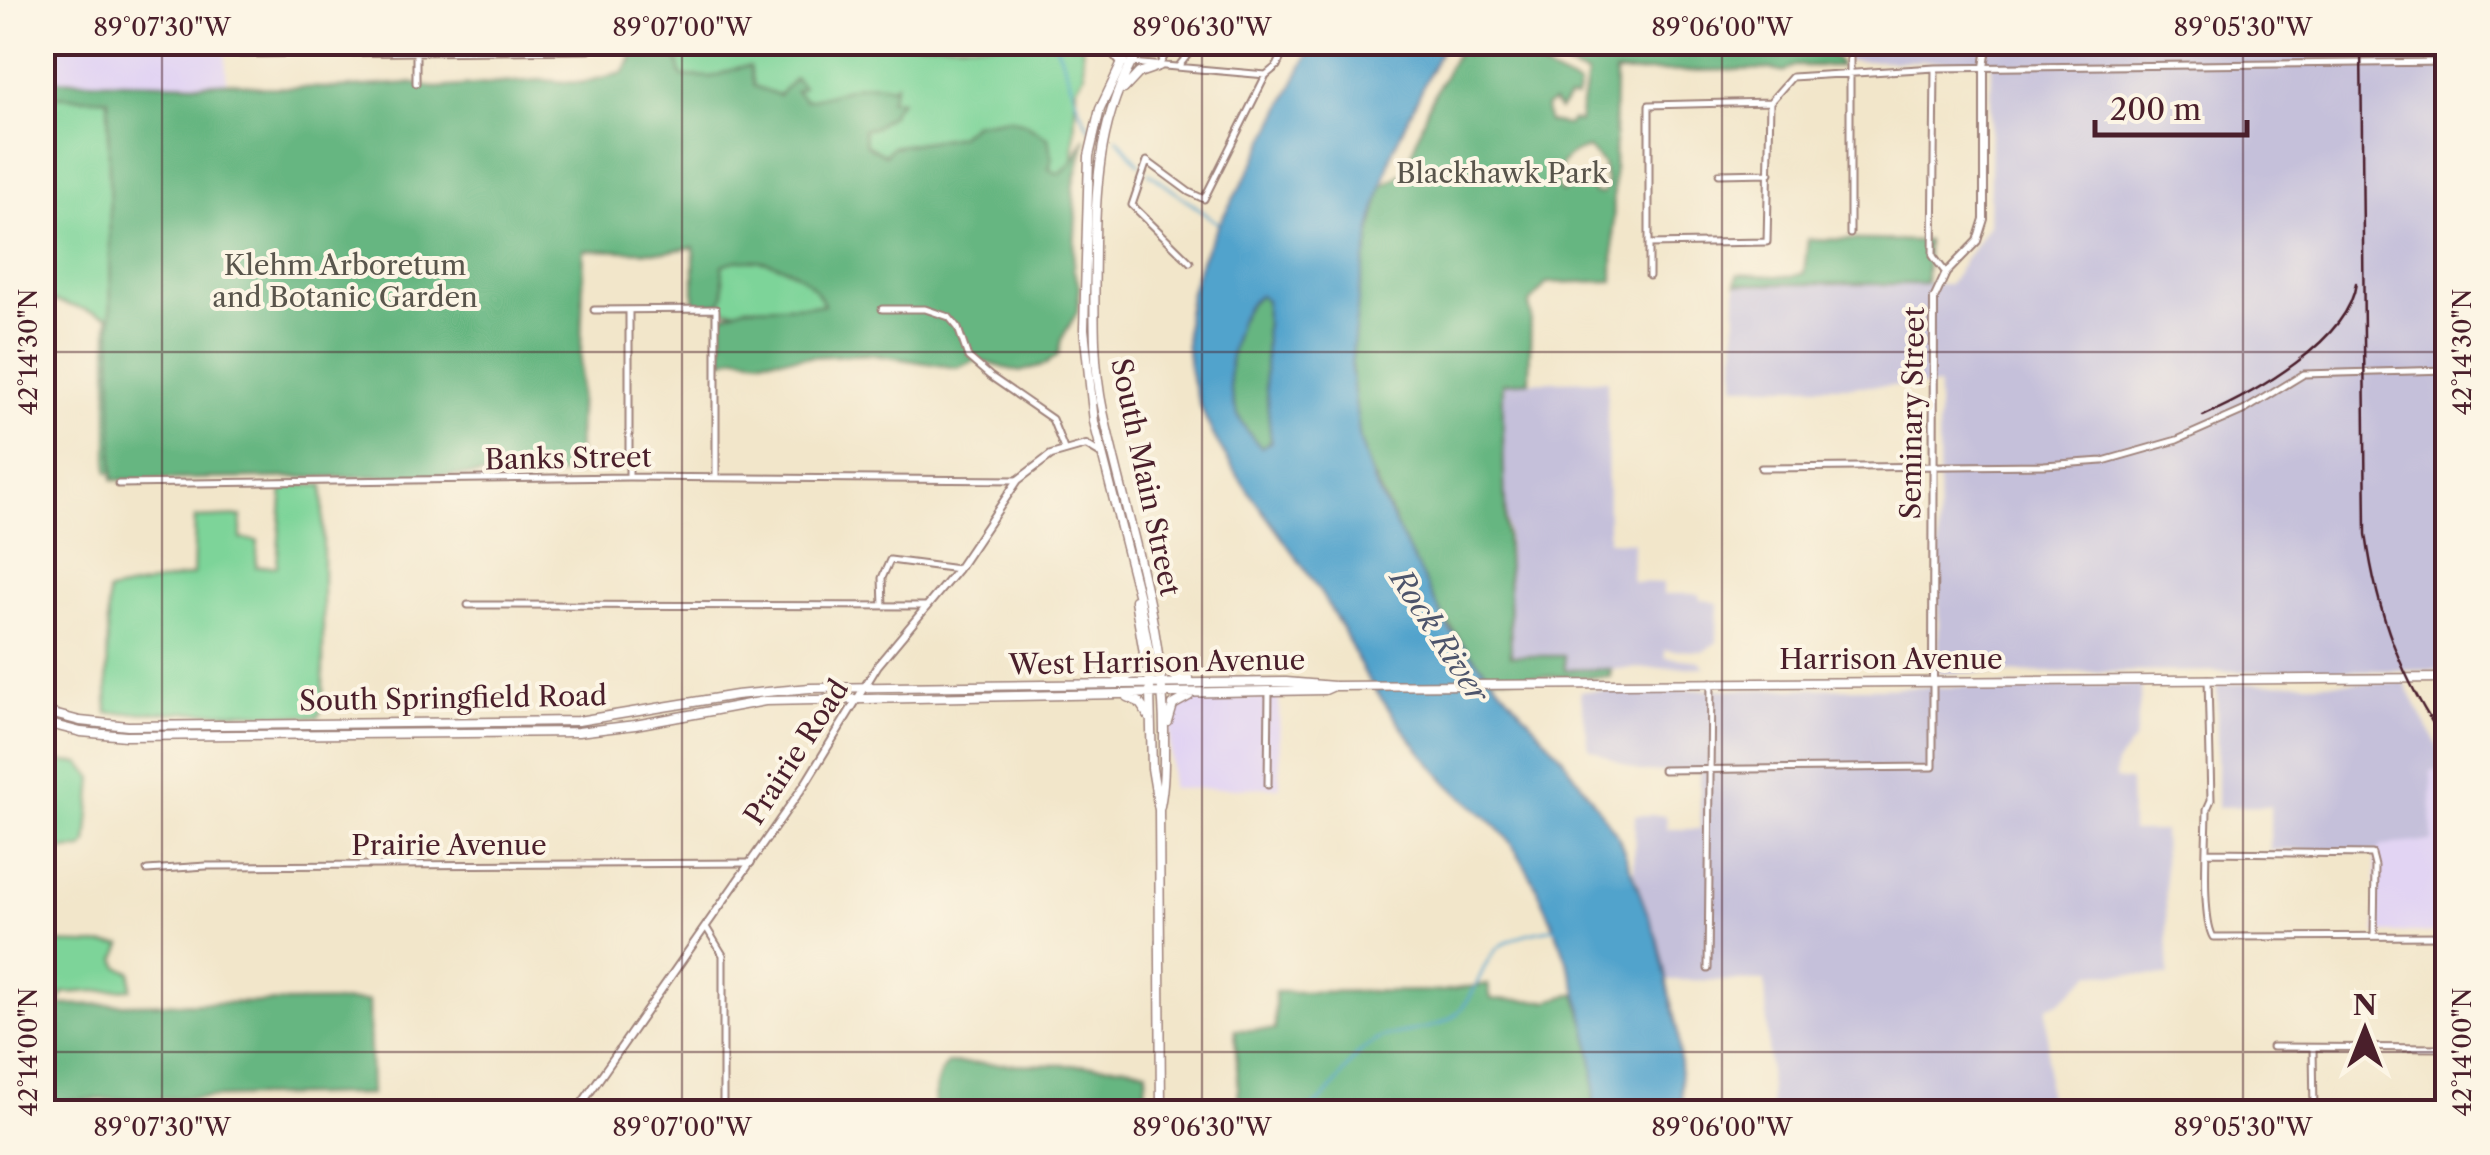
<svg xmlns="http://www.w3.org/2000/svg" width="2490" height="1155" viewBox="0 0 2490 1155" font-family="'Libre Caslon Text',serif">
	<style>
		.built { fill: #e2d4f3 }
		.industrial { fill: #c5c0da }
		.green { fill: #7dd499; stroke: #647a62; stroke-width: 2.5 }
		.forest { fill: #66b681; stroke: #586a56; stroke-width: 2.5; fill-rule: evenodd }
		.water { fill: #51a3cc; stroke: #4e617c; stroke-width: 2.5; fill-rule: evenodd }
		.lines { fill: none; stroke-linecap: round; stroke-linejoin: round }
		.stream { stroke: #51a3cc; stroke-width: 2.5 }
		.street-casing { stroke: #9e827a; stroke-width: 9 }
		.secondary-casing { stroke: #9e827a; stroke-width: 10 }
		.primary-casing { stroke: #9e827a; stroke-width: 11 }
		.street { stroke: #fff; stroke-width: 5 }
		.secondary { stroke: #fff; stroke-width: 6 }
		.primary { stroke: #fff; stroke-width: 8 }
		.rail { stroke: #4a1f2b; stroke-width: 2.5 }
		.ticks { fill: none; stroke: #4a1f2b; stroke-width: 2.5; stroke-opacity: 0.45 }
		.labels { text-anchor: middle; stroke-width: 8; stroke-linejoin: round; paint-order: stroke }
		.park-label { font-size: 28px; fill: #59554c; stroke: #fcf5e5 }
		.street-label { font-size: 28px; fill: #4a1f2b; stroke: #fcf5e5 }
		.water-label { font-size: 30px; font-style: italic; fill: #4d546b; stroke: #fcf5e5 }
		.neatline { fill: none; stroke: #4a1f2b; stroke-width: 4 }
		.ticks-label { font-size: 25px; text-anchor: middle; fill: #4a1f2b }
	</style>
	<rect width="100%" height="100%" fill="#fcf5e5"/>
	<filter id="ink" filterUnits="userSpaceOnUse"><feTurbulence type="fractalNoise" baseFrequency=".01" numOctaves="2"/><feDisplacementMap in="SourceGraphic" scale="20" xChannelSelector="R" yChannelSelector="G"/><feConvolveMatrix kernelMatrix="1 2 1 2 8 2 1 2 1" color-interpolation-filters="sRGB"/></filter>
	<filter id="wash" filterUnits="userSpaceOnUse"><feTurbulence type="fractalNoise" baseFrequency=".0048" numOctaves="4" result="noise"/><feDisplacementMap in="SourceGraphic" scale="40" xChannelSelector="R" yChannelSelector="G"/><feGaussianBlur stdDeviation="2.25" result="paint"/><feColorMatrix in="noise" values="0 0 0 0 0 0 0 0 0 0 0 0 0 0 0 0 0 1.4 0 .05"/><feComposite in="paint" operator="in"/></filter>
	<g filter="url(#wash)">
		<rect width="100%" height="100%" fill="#f2e6ca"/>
		<path class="built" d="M42 43H225L227 94 43 92Z
			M1279 697 1280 787 1171 789 1170 721 1175 710 1185 701 1197 699Z
			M2431 770 2447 771V933H2376V852Z"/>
		<path class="industrial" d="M1845 43H2447V670L1939 673 1938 386H1735L1736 284H1949L1989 225 1992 61H1845Z
			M1607 380 1608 541 1633 542 1632 582 1663 583V594H1699L1700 599 1718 603 1717 642 1705 651 1665 650V657L1700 661 1705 667 1565 670 1564 656H1511L1508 527 1501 463 1503 382Z
			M2404 682 2447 764V771L2431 770 2432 841 2382 845 2376 852 2270 850V806L2217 807V684Z
			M2142 685 2135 740 2116 764 2115 779 2130 781 2131 831H2163L2169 976 2092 973 2061 1001 2047 1007 2048 1112H1771L1765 981 1667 980 1658 941 1634 873 1635 815H1666L1667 829H1700V772H1639L1589 748 1580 691Z"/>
		<path class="green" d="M630 42 1082 43 1084 74 1076 88 1070 247 857 337 734 338 733 310H720L714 305 711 248 578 246 179 474 108 472V316L43 298 42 92 608 89 630 77Z
			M323 485V706L318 717 246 712 107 713 108 592 193 575 195 518 241 516V539L258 541 256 567 277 566 283 486Z
			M43 761 80 763 93 778 87 844 82 849 43 850Z
			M43 943 122 945 116 959 119 967 131 972V989L63 993 58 1005V1046L43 1081Z"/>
		<path class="forest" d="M631 42 675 43 671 49 677 55 681 76 712 77 740 67 750 66 754 86 779 95 795 78 803 87 796 91 805 100C835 97 859 78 891 87L896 84 890 100H901L892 110 891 115 875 127 863 130 866 145 885 155 892 147 959 136 973 124 1008 118 1024 123 1048 138 1052 159 1049 169 1059 174 1071 164 1085 138 1073 189 1076 218 1073 269 1080 287 1077 312 1061 340 1058 355 1046 364 1020 372 976 360 957 368 869 354 761 359 736 356 722 361V316L744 307 824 305C811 270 757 250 722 265L724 293 721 303 694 305V247L665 252 584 250 577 474 113 480 108 99 43 96V80L200 84 234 82 260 87 337 88 410 83 436 88 540 80 580 83 623 73 634 56Z
			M1762 42 1757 51C1775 61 1793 56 1811 46L1837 59 1840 66H1795L1784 72 1772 69 1615 73 1613 281 1547 283 1529 304 1531 315 1529 381 1503 383C1501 474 1509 564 1511 656H1564L1565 670 1611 669 1610 677 1489 676C1446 627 1424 587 1397 527 1385 499 1369 474 1361 444 1338 359 1362 269 1382 187L1406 171 1427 108 1462 43ZM1552 53 1563 57 1568 68 1587 75 1579 122 1572 120 1567 125 1548 122 1546 107 1553 102 1559 110 1568 98H1576L1579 86 1544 69 1552 59ZM1588 148 1603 164 1607 186 1602 194 1593 193V182H1583L1562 192 1558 189C1554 166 1565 154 1588 148Z
			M1808 239 1927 241 1926 284H1736L1738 274 1791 277 1804 273Z
			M1260 295 1266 300 1265 377 1271 442 1261 447C1226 413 1223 372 1238 327 1242 314 1248 302 1260 295Z
			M1488 984 1491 999 1548 1001 1576 993C1589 1031 1602 1073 1591 1112H1176V1104L1239 1102 1235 1030H1275V992L1443 991Z
			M369 1001 371 1094 43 1101V1079L58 1046V1005Z
			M947 1063 1125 1066 1147 1071 1143 1112H935C934 1093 935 1079 947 1063Z"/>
		<path class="water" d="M1314 43H1444L1392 152 1374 216 1359 292 1351 368 1360 441 1374 483 1449 629 1562 757 1618 836 1658 941 1678 1034 1683 1112H1591C1609 1051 1546 886 1506 837 1488 815 1464 801 1445 780 1421 753 1397 721 1376 691 1360 670 1353 647 1340 625 1324 597 1305 569 1286 543 1239 478 1185 414 1186 329 1187 268 1221 222 1250 170 1273 128 1292 85 1314 43ZM1260 295 1266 300 1265 377 1271 442 1261 447C1226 413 1223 371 1238 327 1242 314 1248 302 1260 295Z"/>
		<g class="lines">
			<path class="stream" d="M1054 42C1071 71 1072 102 1090 129
				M1830 42 1831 48
				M1117 138 1139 164
				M1149 173 1218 223
				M1296 1112C1334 1107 1341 1061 1373 1042 1399 1027 1435 1035 1458 1012 1474 997 1478 977 1489 959 1503 936 1531 932 1556 928"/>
		</g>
	</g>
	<g filter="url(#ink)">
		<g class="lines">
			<defs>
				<path id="street" d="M416 42V83
					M1850 42V234
					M240 54 589 50
					M1131 63 1266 75
					M1159 66 1172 42
					M1178 67 1198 42
					M1935 68 1933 256 1946 273
					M1719 174 1770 173
					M1649 244 1767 242 1770 102
					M1190 262 1132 205 1147 161 1189 192 1204 199 1266 75 1277 66 1288 42
					M1649 276V105L1770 102 1792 77 1935 68 2448 62
					M882 309H925L949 317 958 328 968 357 990 376 1052 419 1064 449
					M594 310 716 309V477
					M1761 468 2044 465 2103 461 2177 440 2245 410 2304 374 2448 370
					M629 477V310
					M118 484 629 477 1018 480
					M468 605 925 606
					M883 606 882 578 890 560 958 569
					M2208 679 2211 800 2207 809C2207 837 2201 916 2213 937L2448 936
					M1663 770 1933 767V681
					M1268 785 1269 690
					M2207 852 2372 854 2375 866 2374 936
					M147 870 206 866 751 863
					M706 927 723 955V1112
					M1708 969 1711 682
					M2272 1047 2448 1048
					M2313 1048 2314 1112"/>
				<path id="secondary" d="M1103 42 1120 62 1125 63
					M1112 42 1126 58
					M1933 681 1934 299 1946 273 1977 241 1984 219V67L1988 42
					M576 1112 805 784 878 665 958 569 1018 480 1051 455 1086 445 1101 454"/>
				<path id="primary" d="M1132 42 1100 109 1089 156 1084 329 1094 422 1139 598 1149 652 1152 768 1159 810 1161 1112
					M1144 42C1104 101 1096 168 1095 238 1095 295 1091 355 1103 411 1126 518 1163 620 1164 730 1164 756 1165 781 1160 806
					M1124 89 1139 73 1159 66
					M1164 664 1175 676 1189 679
					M1118 681 1137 672 1144 653 1135 600
					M1127 697 1139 702 1149 717
					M42 711 80 721 128 726 578 721 736 695 810 688 1286 682 1334 686 2448 678
					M42 722 81 732 126 736 578 732 635 725 765 701 1325 690 1334 686
					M1168 722 1173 705 1189 696"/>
			</defs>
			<use href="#street" class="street-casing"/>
			<use href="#secondary" class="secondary-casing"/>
			<use href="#primary" class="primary-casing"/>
			<use href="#street" class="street"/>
			<use href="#secondary" class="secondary"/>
			<use href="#primary" class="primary"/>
			<path class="rail" d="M2361 42 2366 534C2377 614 2401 679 2448 746
				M2203 416C2253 394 2349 341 2356 283"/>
		</g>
	</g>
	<path class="ticks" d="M162 42V1112M682 42V1112M1202 42V1112M1722 42V1112M2243 42V1112M42 352H2448M42 1052H2448"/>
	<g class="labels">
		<g class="park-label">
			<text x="1502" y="183">Blackhawk Park</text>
			<text x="345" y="275">Klehm Arboretum<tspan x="345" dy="32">and Botanic Garden</tspan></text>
		</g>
		<g class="street-label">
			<text transform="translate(1912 413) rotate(-89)" y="10">Seminary Street</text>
			<text transform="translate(568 458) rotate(-1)" y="10">Banks Street</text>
			<text transform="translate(1146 477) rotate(78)" y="10">South Main Street</text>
			<text x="1891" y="669">Harrison Avenue</text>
			<text transform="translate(1157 662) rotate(-1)" y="10">West Harrison Avenue</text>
			<text transform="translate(453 698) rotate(-1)" y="10">South Springfield Road</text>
			<text transform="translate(796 752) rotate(-57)" y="10">Prairie Road</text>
			<text x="449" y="855">Prairie Avenue</text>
		</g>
		<g class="water-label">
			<text transform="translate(1439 636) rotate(57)" y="10">Rock River</text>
		</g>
	</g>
	<rect width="2490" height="1155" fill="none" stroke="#fcf5e5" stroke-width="110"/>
	<g transform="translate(2365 1030)" stroke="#fcf5e5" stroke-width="8" paint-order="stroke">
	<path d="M0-8L18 38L0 25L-18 38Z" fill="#4a1f2b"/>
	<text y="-15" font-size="28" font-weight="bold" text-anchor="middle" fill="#4a1f2b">N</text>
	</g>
	<path d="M2095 120v15h152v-15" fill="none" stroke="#4a1f2b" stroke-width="5"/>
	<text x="2110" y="120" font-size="30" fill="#4a1f2b" stroke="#fcf5e5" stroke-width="8" paint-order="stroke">200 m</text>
	<rect x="55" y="55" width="2380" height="1045" class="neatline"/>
	<g class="ticks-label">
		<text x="162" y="36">89°07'30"W</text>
		<text x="682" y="36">89°07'00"W</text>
		<text x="1202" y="36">89°06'30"W</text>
		<text x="1722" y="36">89°06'00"W</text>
		<text x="2243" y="36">89°05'30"W</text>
		<text transform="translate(28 352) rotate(-90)" y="9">42°14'30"N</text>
		<text transform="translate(2462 352) rotate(-90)" y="9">42°14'30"N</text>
		<text transform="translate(28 1052) rotate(-90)" y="9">42°14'00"N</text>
		<text transform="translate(2462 1052) rotate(-90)" y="9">42°14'00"N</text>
		<text x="162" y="1136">89°07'30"W</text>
		<text x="682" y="1136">89°07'00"W</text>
		<text x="1202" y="1136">89°06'30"W</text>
		<text x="1722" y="1136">89°06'00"W</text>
		<text x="2243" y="1136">89°05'30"W</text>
	</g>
</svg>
